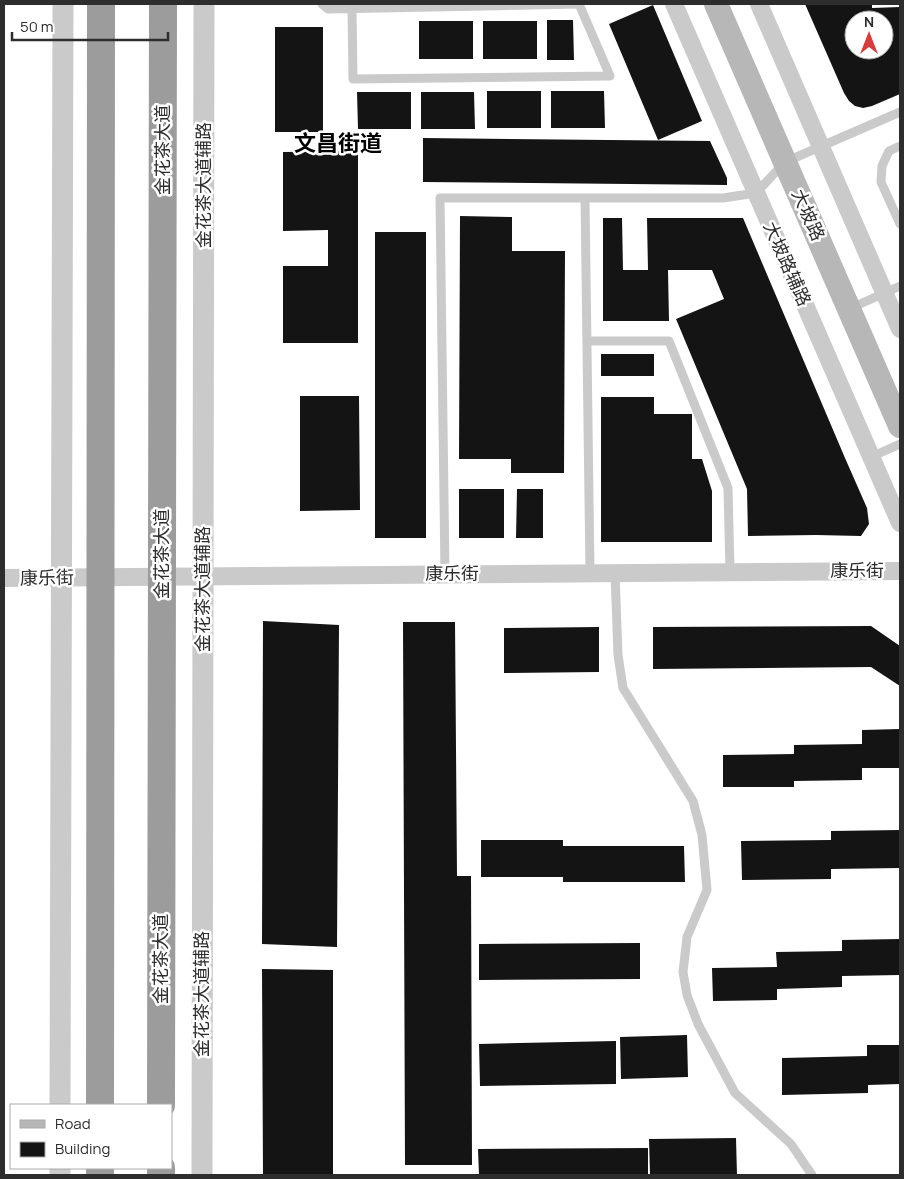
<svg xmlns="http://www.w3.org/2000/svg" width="904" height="1179" viewBox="0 0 904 1179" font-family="Manrope,'Noto Sans SC',sans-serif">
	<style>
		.building { fill: #141414; fill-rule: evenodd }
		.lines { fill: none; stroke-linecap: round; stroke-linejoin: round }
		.service { stroke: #cacaca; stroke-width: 9 }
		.minor { stroke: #cacaca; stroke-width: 18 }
		.tertiary { stroke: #cacaca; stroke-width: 21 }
		.secondary { stroke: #b7b7b7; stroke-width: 24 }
		.trunk { stroke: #9c9c9c; stroke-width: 28 }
		.labels { text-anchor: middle; stroke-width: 5; stroke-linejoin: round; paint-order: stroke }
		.street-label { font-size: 18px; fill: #2d2d2d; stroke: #fff }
		.district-label { font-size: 22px; font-weight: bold; fill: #000; stroke: #fff }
	</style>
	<rect width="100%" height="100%" fill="#fff"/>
	<path class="building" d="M805 4H872V8L900 7V94L872 106 863 108 855 106 849 101 844 93ZM854 20H884V50H854Z
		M653 5 702 121 658 140 609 24Z
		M547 20H573L574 60H547Z
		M419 21H473V59H419Z
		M483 21H537V59H483Z
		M275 27H323V132H275Z
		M487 91H541V128H487Z
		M551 91H604L605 128H551Z
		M357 92H411V129H358Z
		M421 92H474L475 129H421Z
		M423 138 710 141 727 178V185L423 182Z
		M358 151V343H283V266H328V230L283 231V152Z
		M460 216 512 217V251H565L564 473H511V459H459Z
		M603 218H622L623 270H648L647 218H743L845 458 867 508 869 524 861 536 816 535 748 536 747 489 676 319 724 299 712 270H668L669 321H603Z
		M375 232H426V538H375Z
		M601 354H654V376H601Z
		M300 396H359L360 510 300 511Z
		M601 397H654V414H692V459H702L712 491V542H601Z
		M459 489H504V538H459Z
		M517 489H543V538H516Z
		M263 621 339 625 337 947 262 944Z
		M403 622H455L457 876H471L472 1165H405Z
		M871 626 900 646V686L871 667 653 669V627Z
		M599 627V672L504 673V628Z
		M900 729V768H862V780L794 781V787H723V755L794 754V745L862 744V730Z
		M900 830V868L831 869V879L742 880 741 841 831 840V831Z
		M481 840H563V846H684L685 882H563V877H481Z
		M900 939V975L842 976V987L777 989V1000L713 1001 712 968 777 967 776 952 842 951V940Z
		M640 943V979L479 980V944Z
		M262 969 333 970V1175H263Z
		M687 1035 688 1077 621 1079 620 1037Z
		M616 1041V1084L480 1086 479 1044Z
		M867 1045H900V1084L868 1085V1093L782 1095V1058L867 1056Z
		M736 1138 737 1175H650L649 1139Z
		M648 1148V1175H479L478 1149Z"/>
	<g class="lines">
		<path class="service" d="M322 4 328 9 579 4
			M352 9 353 79 610 76 579 4
			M900 146 889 151 882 166 881 182 900 224
			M585 198 590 573
			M849 309 900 286
			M587 341H669L728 488 730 572
			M871 457 900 444
			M615 573 618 655 623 688 693 801 702 835 707 890 687 937 683 972 687 995 698 1024 735 1093 791 1144 812 1175
			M445 574 440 198H723L756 193 785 162 900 112"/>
		<path class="minor" d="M674 4 900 523
			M759 4 900 329
			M4 578 900 571"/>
		<path class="tertiary" d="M60 1105 63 4
			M60 1175V1168
			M202 1175 204 4"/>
		<path class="secondary" d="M716 4 900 426"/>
		<path class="trunk" d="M100 1105 101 4
			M161 1105 163 4
			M100 1175V1168
			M161 1175V1168"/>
	</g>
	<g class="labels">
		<g class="street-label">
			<text transform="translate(163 150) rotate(-90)" y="6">金花茶大道</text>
			<text transform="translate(204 185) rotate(-90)" y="6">金花茶大道辅路</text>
			<text transform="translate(808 215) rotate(66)" y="6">大坡路</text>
			<text transform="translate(787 264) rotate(66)" y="6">大坡路辅路</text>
			<text transform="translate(162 554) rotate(-90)" y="6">金花茶大道</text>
			<text x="857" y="577">康乐街</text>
			<text x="452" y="580">康乐街</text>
			<text transform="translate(47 578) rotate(-1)" y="6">康乐街</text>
			<text transform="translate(203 589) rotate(-90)" y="6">金花茶大道辅路</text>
			<text transform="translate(161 959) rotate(-90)" y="6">金花茶大道</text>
			<text transform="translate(202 994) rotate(-90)" y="6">金花茶大道辅路</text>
		</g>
		<g class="district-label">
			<text x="338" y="151">文昌街道</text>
		</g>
	</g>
	<rect width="904" height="1179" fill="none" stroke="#2d2d2d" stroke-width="10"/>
	<rect x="10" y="1104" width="162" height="65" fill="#ffffff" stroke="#ababab"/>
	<rect x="20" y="1120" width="25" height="8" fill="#b7b7b7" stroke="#ababab"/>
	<text x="55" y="1129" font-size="15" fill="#2d2d2d">Road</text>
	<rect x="20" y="1142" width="25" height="15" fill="#141414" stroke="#ababab"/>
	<text x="55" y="1154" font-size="15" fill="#2d2d2d">Building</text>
	<g transform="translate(869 35)"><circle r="24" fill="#ffffff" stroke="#ababab"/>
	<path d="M0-4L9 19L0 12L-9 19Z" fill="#d83b3c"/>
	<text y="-8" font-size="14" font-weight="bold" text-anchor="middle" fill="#2d2d2d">N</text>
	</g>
	<path d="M12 32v8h156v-8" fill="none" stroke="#2d2d2d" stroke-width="2.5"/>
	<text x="20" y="32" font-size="15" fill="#2d2d2d" stroke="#ffffff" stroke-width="4" paint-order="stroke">50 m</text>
</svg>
